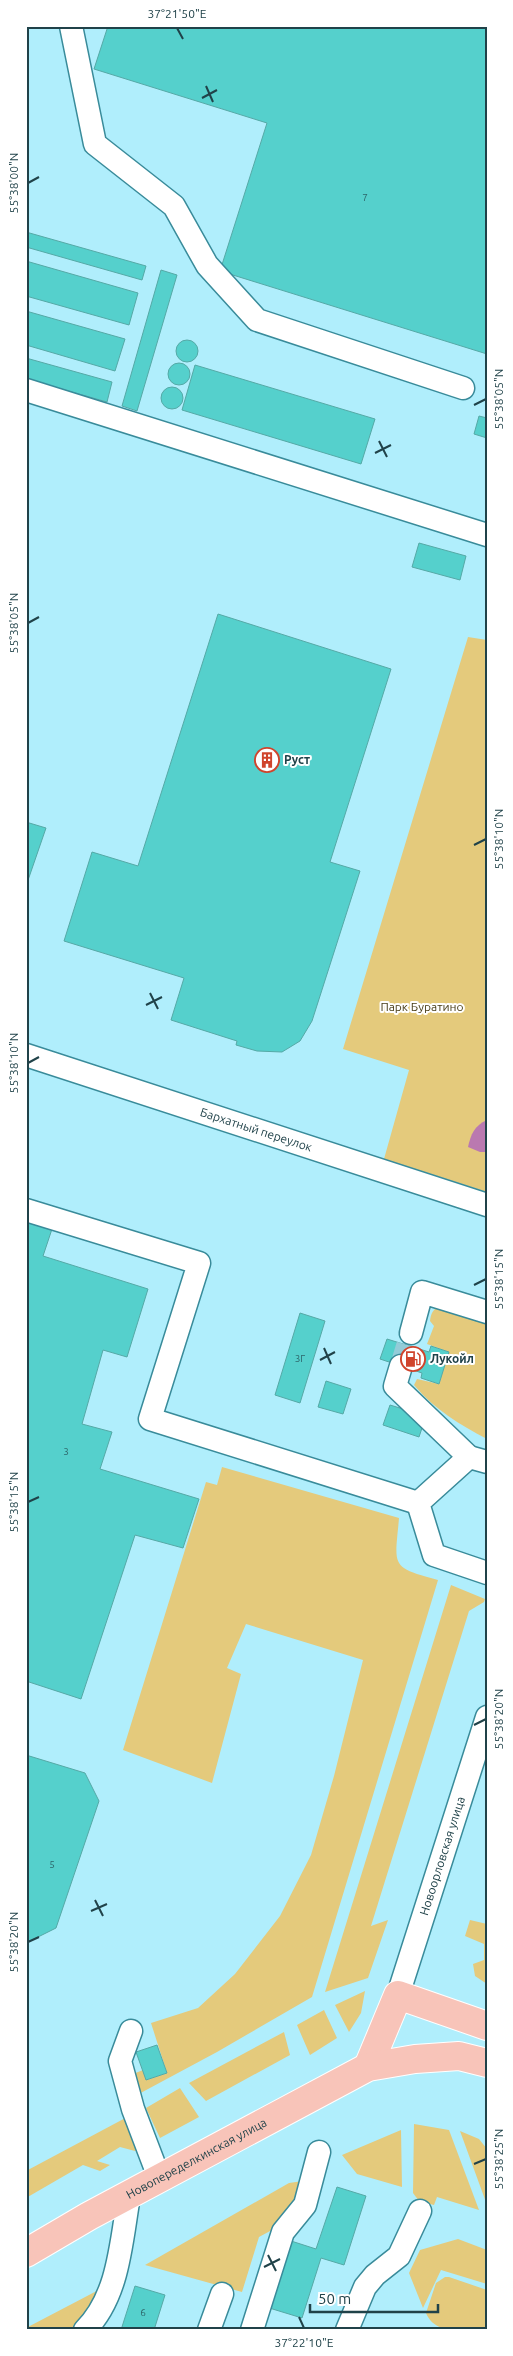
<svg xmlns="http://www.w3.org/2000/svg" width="513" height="2356" viewBox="0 0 513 2356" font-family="Ubuntu,sans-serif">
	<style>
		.green { fill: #e4ca7c }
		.water { fill: #ba79b0 }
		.building { fill: #55d0cc; stroke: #55a9a6 }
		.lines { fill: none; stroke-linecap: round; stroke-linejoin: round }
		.minor-tunnel { stroke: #93ccd8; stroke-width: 22; stroke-dasharray: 22 11; stroke-linecap: butt }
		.minor-casing { stroke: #398b9a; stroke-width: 25 }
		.major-casing { stroke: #fff; stroke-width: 30 }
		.minor { stroke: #fff; stroke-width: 22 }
		.major { stroke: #f8c4b9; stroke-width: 28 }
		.ticks { fill: none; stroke: #204249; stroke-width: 2 }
		.labels { text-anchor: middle; stroke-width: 4; stroke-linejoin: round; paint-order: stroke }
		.number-label { font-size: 10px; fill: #2d666a }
		.poi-label { font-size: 12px; font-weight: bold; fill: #204249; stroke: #fff; text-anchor: start }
		.park-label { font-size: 12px; fill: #463b16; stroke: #fff }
		.street-label { font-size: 12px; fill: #204249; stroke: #fff }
		.neatline { fill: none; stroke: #204249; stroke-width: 2 }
		.ticks-label { font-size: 12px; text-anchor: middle; fill: #204249 }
	</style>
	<rect width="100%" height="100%" fill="#b0eefc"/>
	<path class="green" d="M468 637 487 640V1192L384 1159 409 1070 343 1049Z
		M440 1306 487 1320V1439C459 1424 435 1410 414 1385L417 1379 439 1384 449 1352 427 1344 434 1326 430 1321C431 1313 433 1309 440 1306Z
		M222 1467 399 1518C395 1566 389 1567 438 1580L312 1997 217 2052 135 2096 128 2076 143 2070 147 2080 167 2073 151 2023 198 2008 235 1974 280 1916 311 1855 334 1776 363 1660 246 1624 227 1668 241 1674 212 1783 123 1750 206 1482 217 1485Z
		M451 1585 485 1599 484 1602 469 1611 371 1926 388 1920 368 1978 325 1992Z
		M470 1920 487 1924V1984L475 1976 473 1964 484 1960V1944L465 1936Z
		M365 1991 361 2013 349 2032 335 2005Z
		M324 2010 337 2038 310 2055 297 2025Z
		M284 2032 290 2055 206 2101 189 2083Z
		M180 2088 199 2117 160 2138 146 2108Z
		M131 2115 143 2146 135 2151 120 2147 97 2161 110 2165 100 2171 83 2165 26 2198V2171Z
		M414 2124 449 2130 479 2210 437 2197 434 2205 419 2201 413 2193Z
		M401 2130 402 2187 357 2174 342 2155Z
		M460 2131 479 2139 487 2149V2205Z
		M303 2181 285 2223 259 2237 242 2292 145 2265 289 2183Z
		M458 2239 487 2250V2284L441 2270 423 2308 409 2273 420 2250Z
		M445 2277H449L487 2290V2330C467 2330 435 2336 426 2313L436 2283Z
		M110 2284 77 2330H26V2328Z"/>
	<path class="water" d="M487 1120V1152H480L468 1147C471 1134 474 1126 487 1120Z"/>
	<path class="building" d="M108 26H487V354L220 271 267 123 94 69Z
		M26 232 146 266 142 280 26 247Z
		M26 261 138 293 129 325 26 296Z
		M161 270 177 275 137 411 122 406Z
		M26 311 125 339 115 371 26 345Z
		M176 351a11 11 0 1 1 22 0a11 11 0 1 1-22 0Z
		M26 358 112 382 107 402 26 379Z
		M168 374a11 11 0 1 1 22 0a11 11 0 1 1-22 0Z
		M195 365 375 419 361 464 182 410Z
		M161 398a11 11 0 1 1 22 0a11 11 0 1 1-22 0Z
		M479 416 487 418V438L474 434Z
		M419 543 466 556 460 580 412 567Z
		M218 614 391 669 330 862 360 871 312 1021 300 1041 282 1052 257 1051 236 1045 237 1041 171 1020 184 978 64 941 92 852 138 866Z
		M26 822 46 828 26 886Z
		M26 1218 53 1226 43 1256 148 1289 127 1357 103 1350 82 1424 112 1432 100 1469 199 1499 183 1548 135 1535 81 1699 26 1681Z
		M300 1313 325 1321 300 1403 275 1395Z
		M387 1339 429 1352 431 1346 449 1352 439 1384 421 1378 422 1373 380 1359Z
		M326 1381 351 1389 343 1414 318 1407Z
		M390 1405 426 1416 419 1437 383 1425Z
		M26 1755 85 1773 99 1801 56 1928 26 1943Z
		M157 2045 167 2073 146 2080 136 2052Z
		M337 2187 366 2196 344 2265 321 2258 302 2318 266 2307 288 2240 316 2249Z
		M135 2286 165 2295 154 2330H121Z"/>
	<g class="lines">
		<path class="minor-tunnel" d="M401 1366 411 1333"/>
		<defs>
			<g id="minor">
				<path d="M71 26 95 144 174 206 207 265 257 320 463 388"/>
				<path d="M26 390 487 535"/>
				<path id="s1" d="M26 1055 487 1205"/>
				<path d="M26 1210 199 1263 150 1419 418 1503"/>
				<path d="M411 1333 422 1292 487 1312"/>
				<path d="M401 1366 395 1386 469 1457"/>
				<path d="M487 1462 469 1457 418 1503 434 1555 487 1573"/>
				<path id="s2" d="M398 1995 487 1717"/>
				<path d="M131 2031 120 2061 133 2109 160 2180"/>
				<path d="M85 2330C119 2296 121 2242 129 2196"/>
				<path d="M209 2330 222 2294"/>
				<path d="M252 2330 283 2232 305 2205 319 2152"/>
				<path d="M347 2330 365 2287 375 2275 399 2256 420 2211"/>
			</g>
			<g id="major">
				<path d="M368 2067 398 1995 487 2026"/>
				<path id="s3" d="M26 2253 89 2216 368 2067 415 2059 459 2056 487 2063"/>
			</g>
		</defs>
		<use href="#minor" class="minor-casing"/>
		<use href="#major" class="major-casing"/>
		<use href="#minor" class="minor"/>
		<use href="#major" class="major"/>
	</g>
	<path class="ticks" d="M177 28 183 39M206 86 213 102M202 98 217 90M28 183 39 177M474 405 486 399M379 441 387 457M375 453 391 445M28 623 39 617M474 845 486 839M150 993 158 1009M146 1005 162 997M28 1063 39 1057M474 1285 486 1279M324 1348 331 1364M320 1360 335 1352M28 1502 39 1497M474 1725 486 1719M95 1900 103 1916M91 1911 107 1904M28 1942 39 1937M474 2164 486 2159M268 2255 276 2271M264 2267 280 2259M299 2317 304 2328"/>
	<defs>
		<symbol id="building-ring" viewBox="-11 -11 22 22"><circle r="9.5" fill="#fff" stroke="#d0442c" stroke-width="1.5"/><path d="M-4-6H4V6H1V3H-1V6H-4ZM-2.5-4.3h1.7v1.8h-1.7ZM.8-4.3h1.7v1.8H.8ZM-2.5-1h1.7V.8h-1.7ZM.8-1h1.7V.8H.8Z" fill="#d0442c"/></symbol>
		<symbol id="fuel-ring" viewBox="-11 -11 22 22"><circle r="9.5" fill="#fff" stroke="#d0442c" stroke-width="1.5"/><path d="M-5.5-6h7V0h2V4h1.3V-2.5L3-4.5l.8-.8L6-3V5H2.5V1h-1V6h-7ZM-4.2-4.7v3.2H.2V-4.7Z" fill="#d0442c"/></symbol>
	</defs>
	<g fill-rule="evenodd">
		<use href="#building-ring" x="253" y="746" width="28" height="28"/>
		<use href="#fuel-ring" x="399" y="1345" width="28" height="28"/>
	</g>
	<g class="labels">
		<g class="number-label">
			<text x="365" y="201">7</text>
			<text x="300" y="1362">3Г</text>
			<text x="66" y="1455">3</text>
			<text x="52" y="1868">5</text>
			<text x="143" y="2316">6</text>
		</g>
		<g class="poi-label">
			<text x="284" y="764">Руст</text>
			<text x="430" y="1363">Лукойл</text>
		</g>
		<g class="park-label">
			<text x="422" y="1011">Парк Буратино</text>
		</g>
		<g class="street-label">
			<text dy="4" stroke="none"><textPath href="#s1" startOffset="242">Бархатный переулок</textPath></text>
			<text dy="4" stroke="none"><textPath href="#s2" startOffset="146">Новоорловская улица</textPath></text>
			<text dy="4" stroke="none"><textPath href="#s3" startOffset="195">Новопеределкинская улица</textPath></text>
		</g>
	</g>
	<rect width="513" height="2356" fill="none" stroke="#ffffff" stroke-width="55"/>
	<path d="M310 2304v8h128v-8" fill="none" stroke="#204249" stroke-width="2.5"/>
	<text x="318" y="2304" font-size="15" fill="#204249" stroke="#ffffff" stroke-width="4" paint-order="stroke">50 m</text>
	<rect x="28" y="28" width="458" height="2300" class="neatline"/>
	<g class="ticks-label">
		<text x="177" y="18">37°21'50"E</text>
		<text transform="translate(14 183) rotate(-90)" y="4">55°38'00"N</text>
		<text transform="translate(499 399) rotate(-90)" y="4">55°38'05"N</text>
		<text transform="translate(14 623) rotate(-90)" y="4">55°38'05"N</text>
		<text transform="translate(499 839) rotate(-90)" y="4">55°38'10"N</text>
		<text transform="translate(14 1063) rotate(-90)" y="4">55°38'10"N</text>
		<text transform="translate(499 1279) rotate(-90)" y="4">55°38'15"N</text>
		<text transform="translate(14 1502) rotate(-90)" y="4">55°38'15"N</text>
		<text transform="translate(499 1719) rotate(-90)" y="4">55°38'20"N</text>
		<text transform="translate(14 1942) rotate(-90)" y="4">55°38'20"N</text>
		<text transform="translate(499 2159) rotate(-90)" y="4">55°38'25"N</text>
		<text x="304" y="2347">37°22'10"E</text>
	</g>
</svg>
